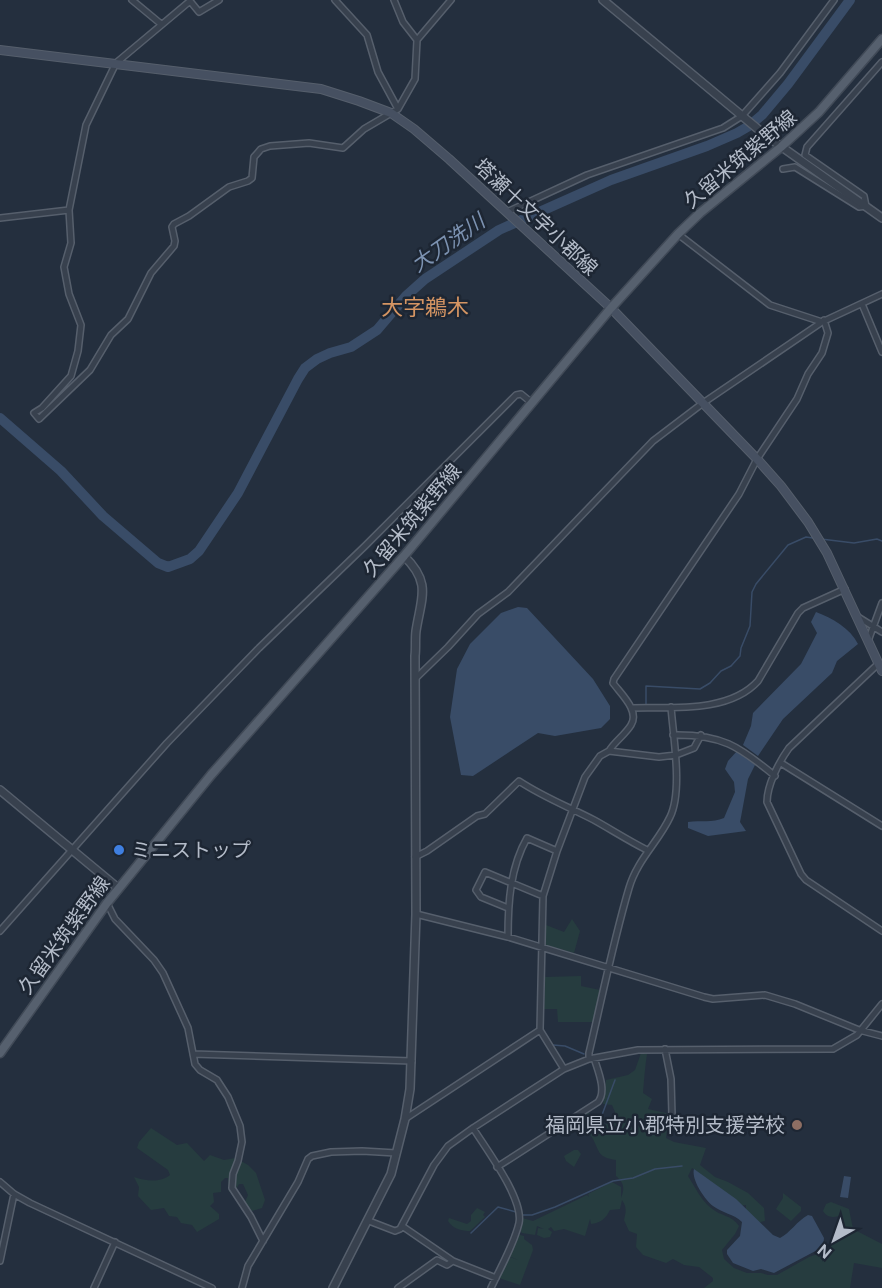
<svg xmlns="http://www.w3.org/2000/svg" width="882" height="1288" viewBox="0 0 882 1288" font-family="'Public Sans','Noto Sans JP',sans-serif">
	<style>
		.green { fill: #263c3f }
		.water { fill: #394c67 }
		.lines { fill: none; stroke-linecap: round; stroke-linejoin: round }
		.stream { stroke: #394c67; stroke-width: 1.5 }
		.river { stroke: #394c67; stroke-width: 10 }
		.minor-casing { stroke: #565f6c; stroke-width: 8 }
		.tertiary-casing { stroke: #565f6c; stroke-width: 10 }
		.secondary-casing { stroke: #565f6c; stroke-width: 10 }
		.primary-casing { stroke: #414a57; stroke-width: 11 }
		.minor { stroke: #38414e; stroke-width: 5 }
		.tertiary { stroke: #38414e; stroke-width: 7 }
		.secondary { stroke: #465061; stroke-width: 8 }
		.primary { stroke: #56606e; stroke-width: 8 }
		.shop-dot { fill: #3f7fe0; stroke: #1d2633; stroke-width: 2 }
		.education-dot { fill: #8d6e63; stroke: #1d2633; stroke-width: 2 }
		.labels { text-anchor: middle; stroke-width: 5; stroke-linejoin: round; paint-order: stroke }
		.street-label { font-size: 20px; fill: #b4bcc9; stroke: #1d2633 }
		.poi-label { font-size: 20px; fill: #b4bcc9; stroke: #1d2633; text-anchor: start }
		.water-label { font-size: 21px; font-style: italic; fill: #7c92b1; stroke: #1d2633 }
		.quarter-label { font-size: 22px; fill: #d59563; stroke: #1d2633 }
	</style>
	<rect width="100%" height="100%" fill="#242f3e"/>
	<path class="green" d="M572 919 580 931 574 953 546 945V925L564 932Z
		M581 976V986L600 990 593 1022H558L557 1009H544L545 977Z
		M641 1053 647 1054C645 1067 644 1080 643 1093L652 1099 648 1109 666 1113 668 1117 666 1138 674 1142 706 1148 700 1165 715 1177 728 1182 748 1193 764 1208 765 1221 755 1223 746 1213V1205L739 1206 692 1168 688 1176C695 1187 701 1200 711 1208 720 1216 732 1215 739 1226L735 1234 722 1250 724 1259 734 1268 747 1273H761L768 1275H777L809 1257 826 1251 841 1222 839 1216C831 1218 827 1217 823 1211L826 1204 831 1202 849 1209 853 1229 882 1244V1268L854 1263 850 1288H704L713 1281V1278L699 1267 684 1265 673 1259 666 1263 643 1255 636 1247 637 1234 629 1231 624 1220C626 1212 627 1207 622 1200L620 1209 610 1210C606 1218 601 1223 591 1224L590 1219 585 1236 564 1229 554 1231 551 1227 548 1229 552 1232 550 1237 544 1238 537 1235 538 1228 544 1229 537 1226 535 1235 522 1233 520 1230 522 1218 533 1221 587 1195 589 1197 588 1194 612 1182 621 1187V1198C625 1188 624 1183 616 1176V1160C598 1157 600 1153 593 1139 588 1131 584 1127 583 1118L588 1112 591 1115 592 1126 597 1130 601 1125 613 1123 615 1112 612 1105 603 1104 606 1080 628 1075 635 1070Z
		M151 1128 177 1145 187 1143 204 1161 210 1155 224 1160 236 1158 248 1165 256 1173 265 1200 262 1208 252 1211 245 1202 248 1195 243 1184H239L236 1189 229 1192 228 1178H225L221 1182V1192L213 1193 214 1202 210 1206 219 1214V1219L197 1232 192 1225 181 1223 177 1217 169 1216 164 1208 151 1210 138 1196 139 1187 134 1177C146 1181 160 1183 170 1175L168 1170 137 1148 139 1142Z
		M574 1150H578L581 1154 574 1167 566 1161 564 1156Z
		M783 1193 801 1207V1211L791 1221 776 1209 783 1198Z
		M477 1208 485 1212 483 1215 485 1217 470 1231C462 1231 453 1229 448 1221L449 1218 467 1224 471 1221V1215Z
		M517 1234 524 1236V1239L532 1245 533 1250 520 1285 499 1278 507 1256 518 1260 507 1255Z"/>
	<path class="water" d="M518 607 527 608 593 679 610 706V719L601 728 555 736 538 733 473 776 461 775 450 717 457 669 470 644 501 613Z
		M816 612C832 618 850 628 858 644L837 661 832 673 783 719 758 756 743 745 751 726 753 713 801 664 817 633 811 622Z
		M737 751 752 761 755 765 748 779 741 817 740 822 746 831 708 836 688 828V822C701 820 712 823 724 818L735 792 734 782 725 769 728 761Z
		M694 1169 736 1199 773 1235 780 1238C790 1233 797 1221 808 1215L812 1216 824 1238 823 1247 774 1273 761 1269 753 1271 733 1263 727 1254V1250L740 1236 742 1222C734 1214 722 1213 713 1206 704 1199 691 1179 694 1169Z
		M844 1176 851 1177 848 1198 840 1197Z"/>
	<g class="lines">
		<path class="stream" d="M821 539 854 543 877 539 882 541
			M646 704V686L700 689 710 683 721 671 731 666 740 656 741 648 750 626 752 592 756 584 788 545 806 537 813 538
			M553 1045 565 1046 584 1054
			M602 1132 599 1123 615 1080
			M522 1215H532L555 1207 613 1181 633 1178 655 1169 682 1166
			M471 1233 498 1207 516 1212"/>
		<path class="river" d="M0 418 61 471 103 516 158 563 168 567 190 559 199 551 238 493 298 379 305 368 317 359 330 353 351 347 377 330 406 296 425 279 499 230 611 180 707 146 737 133 749 126 762 115 788 84 850 0"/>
		<defs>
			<path id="minor" d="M132 0 161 24
				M219 0 199 12 190 1 116 63 86 125 69 210 71 243 64 267 69 294 81 325 78 351 71 376 42 408 34 413 39 419 90 370 111 335 128 319 151 273 174 246 175 241 172 227 174 224 189 216 229 187 248 181 252 178 254 157 261 149 270 146 309 143 343 148 364 129 398 109 415 79 417 40 403 22 394 0
				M335 0 367 35 378 72 398 109
				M417 40 451 0
				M783 169 795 167 859 207 866 206 864 196 805 155 807 147 882 62
				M507 212 587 175 723 128 742 116 780 73 834 0
				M0 218 69 210
				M678 234 770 305 822 322
				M862 304 882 352
				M858 617 882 632
				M868 641 882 603
				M878 664 789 748C779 762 767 785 767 802L801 874 806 880 882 931
				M415 679 448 647 478 614 508 592 653 441 703 403 822 322 882 294
				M632 708C672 707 729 713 758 681L798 613 803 608 845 589
				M673 735C721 734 739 746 775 776
				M609 751C615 741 625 735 631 725 640 711 621 694 613 683L614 679 739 494 757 459 797 399 808 374 822 353 828 333 824 320
				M781 763 882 826
				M415 857 427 851 477 816 485 814 519 781C543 797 569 807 594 820 612 830 629 841 647 850
				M107 903 115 919 154 960 163 973 188 1028 195 1064 200 1070 217 1080 228 1097 240 1126 242 1142 238 1161 233 1174 232 1188 251 1217 263 1241
				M508 908 481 897 476 890 485 872 543 896
				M416 914 508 937 704 997 713 999 765 995 795 1004 859 1030 882 1036
				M0 931 167 743 259 648 365 546 516 395 521 394 532 403
				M508 937C508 903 510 868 527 838L557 851
				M665 1049 671 1079 672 1115
				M193 1054 412 1061
				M589 1059V1053C602 998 613 942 629 888 637 860 659 841 670 817 683 791 673 735 671 707
				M564 1069 540 1030 543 896 557 851 585 777 600 756 609 751 659 757 676 755 694 748 701 735
				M405 1119 540 1030
				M473 1128C486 1149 524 1199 519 1223 514 1245 500 1268 491 1288
				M497 1167 598 1102C607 1091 598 1071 594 1058
				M0 1182 14 1194 30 1203 212 1288
				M369 1221 395 1231 400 1229 434 1165 448 1146 473 1128 564 1069 589 1059 638 1050 833 1049 857 1035 882 1004
				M402 1226 453 1261
				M0 1261 14 1194
				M94 1288 115 1242
				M242 1288 248 1266 298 1182 308 1159 312 1156 331 1152 362 1151 396 1153
				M398 1288 437 1260 447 1265 453 1261 496 1278"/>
			<path id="tertiary" d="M603 0 765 135 882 218
				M0 790 118 888
				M333 1288 391 1174 405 1119 410 1089 416 914 415 656C416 648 415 639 416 631 421 598 432 583 404 556"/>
			<path id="secondary" d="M0 50 321 89 359 101 391 113 414 129 449 159 611 308 757 459 781 486 808 522 827 553 882 671"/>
			<path id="primary" d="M0 1053 107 903 211 775 404 556 611 308 678 234 700 213 781 147 819 112 882 39"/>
		</defs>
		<use href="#minor" class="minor-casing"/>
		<use href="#tertiary" class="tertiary-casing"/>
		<use href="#secondary" class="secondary-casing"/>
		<use href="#primary" class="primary-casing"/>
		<use href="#minor" class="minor"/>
		<use href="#tertiary" class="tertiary"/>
		<use href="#secondary" class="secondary"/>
		<use href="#primary" class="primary"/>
	</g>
	<circle class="shop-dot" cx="119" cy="850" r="6"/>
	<circle class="education-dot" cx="797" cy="1125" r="6"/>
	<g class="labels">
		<g class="street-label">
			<text transform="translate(740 159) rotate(-40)" y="7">久留米筑紫野線</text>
			<text transform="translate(536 217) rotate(43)" y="7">塔瀬十文字小郡線</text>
			<text transform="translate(412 520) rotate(-50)" y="7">久留米筑紫野線</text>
			<text transform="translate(64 935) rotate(-54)" y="7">久留米筑紫野線</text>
		</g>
		<g class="poi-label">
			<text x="131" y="857">ミニストップ</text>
			<text x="785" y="1132" text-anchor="end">福岡県立小郡特別支援学校</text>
		</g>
		<g class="water-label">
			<text transform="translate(448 243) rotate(-35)" y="7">大刀洗川</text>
		</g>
		<g class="quarter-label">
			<text x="425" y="315">大字鵜木</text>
		</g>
	</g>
	<g transform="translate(834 1240) rotate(220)" stroke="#1d2633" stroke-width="4.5" paint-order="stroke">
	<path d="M0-4.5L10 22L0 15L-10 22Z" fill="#b4bcc9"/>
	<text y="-9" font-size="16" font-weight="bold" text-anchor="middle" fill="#b4bcc9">N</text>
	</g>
</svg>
